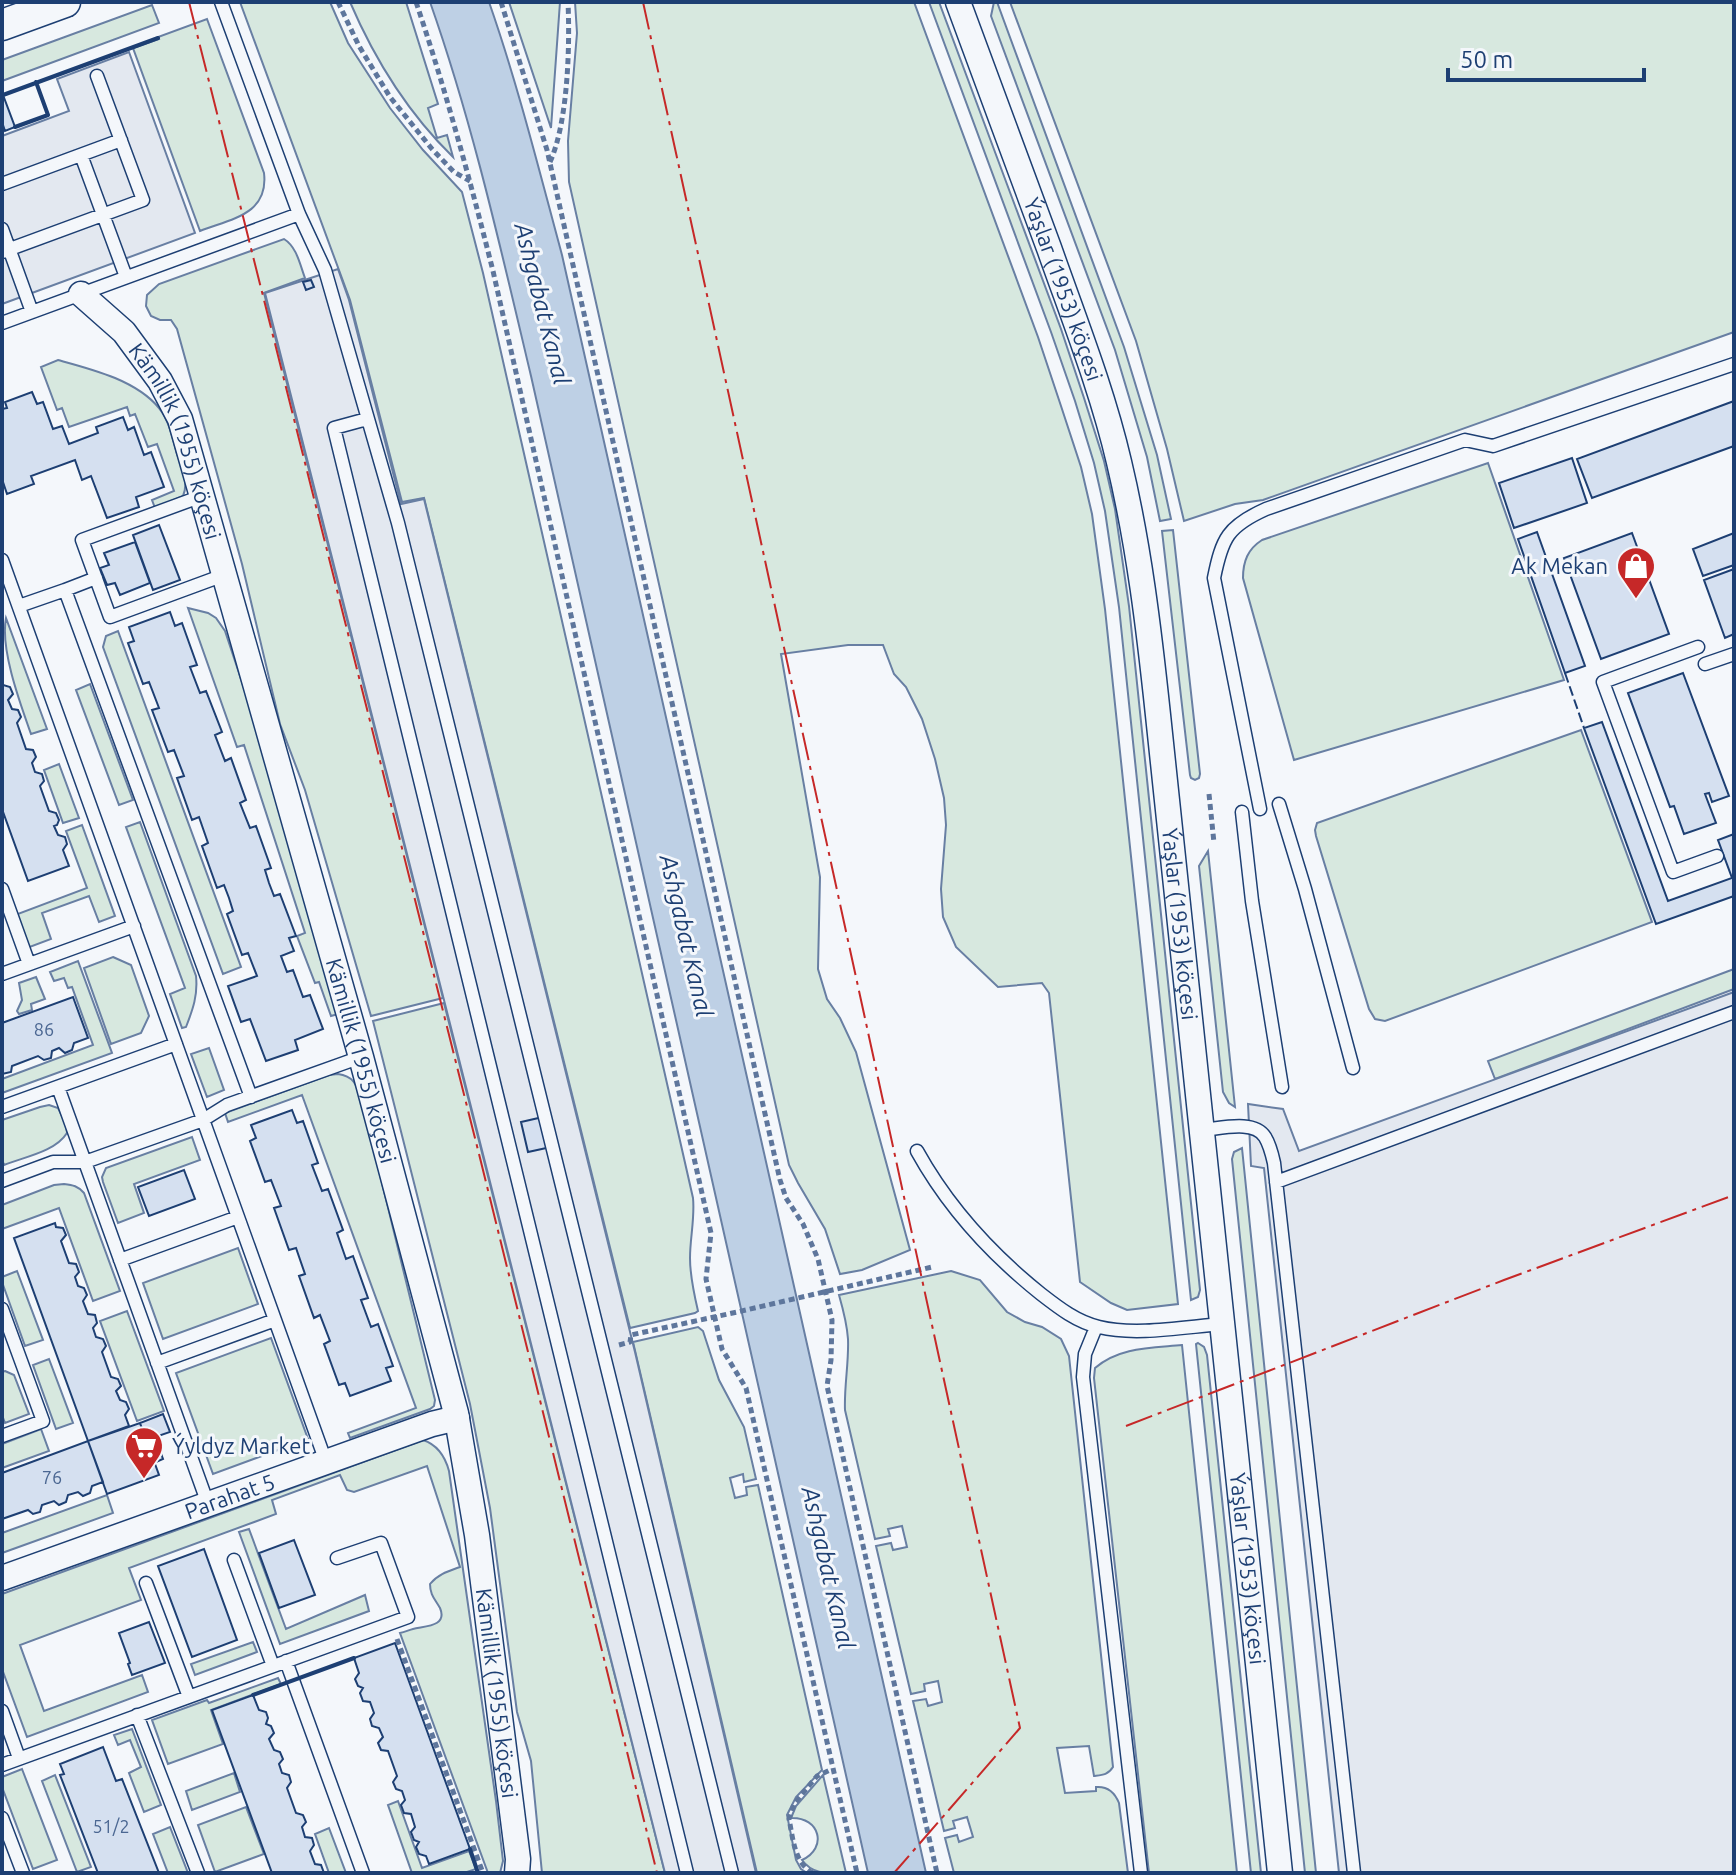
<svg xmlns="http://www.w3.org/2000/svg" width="1736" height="1875" viewBox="0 0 1736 1875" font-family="Ubuntu,sans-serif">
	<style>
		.green { fill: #d7e8df; stroke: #687fa3; stroke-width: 2 }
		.parking { fill: #e3e8f0; stroke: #687fa3; stroke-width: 2 }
		.water { fill: #bed0e5; stroke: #687fa3; stroke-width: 2 }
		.building { fill: #d5e0f0; stroke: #1d3f73; stroke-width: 2 }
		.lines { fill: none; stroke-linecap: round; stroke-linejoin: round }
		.service-casing { stroke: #1d3f73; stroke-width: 15 }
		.minor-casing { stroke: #1d3f73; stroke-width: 27 }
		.tertiary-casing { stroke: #1d3f73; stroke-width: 33 }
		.path { stroke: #5e769c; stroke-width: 5; stroke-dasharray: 6 4; stroke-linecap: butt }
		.service { stroke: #f4f7fb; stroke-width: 12 }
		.minor { stroke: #f4f7fb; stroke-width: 24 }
		.tertiary { stroke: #f4f7fb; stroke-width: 30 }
		.fence { stroke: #1d3f73; stroke-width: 2; stroke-dasharray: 10 4; stroke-linecap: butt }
		.wall { stroke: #1d3f73; stroke-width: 4 }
		.power { stroke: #c62828; stroke-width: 2; stroke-dasharray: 28 6 4 6; stroke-linecap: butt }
		.labels { text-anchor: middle; stroke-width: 6; stroke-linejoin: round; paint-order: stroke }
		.number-label { font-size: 18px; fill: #4b6792 }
		.street-label { font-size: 22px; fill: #1d3f73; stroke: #f4f7fb }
		.poi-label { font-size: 22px; fill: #1d3f73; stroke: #f4f7fb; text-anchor: end }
		.water-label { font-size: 24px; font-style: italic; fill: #1d3f73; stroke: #f4f7fb }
	</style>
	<rect width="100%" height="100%" fill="#f4f7fb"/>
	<path class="green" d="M240 2H330L348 43 390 108 423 150 462 192 483 273 693 1198C695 1218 690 1238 690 1258 690 1276 694 1294 698 1311L695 1313 630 1328 424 498 402 502 350 300Z
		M350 2H406L438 104 428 108 437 138 447 135 453 157C409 114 374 58 350 2Z
		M509 2H560L551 128Z
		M575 2H914L1038 337 1061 406 1081 467 1092 514 1105 609 1178 1304 1127 1310 1111 1303 1080 1282 1049 993 1042 983 998 987 956 947 943 917 941 889 946 825 944 798 935 759 922 719 906 687 894 674 883 645H848L781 654 820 877 818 969 827 999 840 1018 856 1052 910 1250 862 1270 840 1274 825 1229 798 1183 789 1165 569 182 568 141 577 33Z
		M929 2H939L1061 329 1084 398 1104 461 1115 509 1129 606 1200 1290 1198 1297 1191 1300 1119 607 1105 511 1094 463 1075 401 1051 332Z
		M994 2H997L1124 347 1157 455 1171 519 1160 521 1147 457 1115 350 991 16Z
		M1010 2H1734V332L1263 500 1235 504 1184 521 1167 449 1136 341Z
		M152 5 159 23 2 81V60Z
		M207 19 264 173C269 215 230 219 200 231L133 48 159 39 158 37Z
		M284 239C297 247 300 265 305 278L264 293 443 998 371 1016 305 790 280 724 242 564 177 329 171 320H160L151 316 146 306 147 295 159 284Z
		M58 360C91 369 136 380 159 408 169 420 173 439 177 454 182 468 189 483 183 496L155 508 152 500 174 491 157 444 148 447 135 414 130 416 127 407 69 427 62 408 57 410 41 367Z
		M1488 463 1564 680 1294 760 1243 578C1243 561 1248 549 1262 540Z
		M1173 530 1200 774 1199 778 1195 780 1191 778 1190 775 1162 531Z
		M188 608 208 613 216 618 225 631 247 697 338 1014 331 1016 319 982 315 983 297 936 305 933 244 745 237 747Z
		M6 618 47 729 31 734C20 703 0 649 6 618Z
		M118 631 241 967 223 974 103 647 106 636Z
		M90 684 133 800 119 805 76 690Z
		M1581 730 1652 922 1385 1021 1375 1019 1369 1009 1316 836 1315 830 1317 823Z
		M59 764 79 818 63 823 44 770Z
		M140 822 196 976C198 995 193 1009 186 1027L182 1028 170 994 185 988 126 827Z
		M82 825 115 916 99 922 89 896 42 913 51 939 27 948 15 915 87 888 66 831Z
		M1208 851 1235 1107 1229 1103 1223 1092 1199 866Z
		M113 957 131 965 149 1016 141 1033 111 1044 84 968Z
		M78 961 112 1053 2 1093V1079L93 1045 72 987 68 988 64 978 54 981 50 972Z
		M1734 969V989L1495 1079 1488 1061Z
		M36 977 45 999 31 1004 32 1010 19 1014 17 1011 22 1000 19 983Z
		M444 1003 665 1873H542L531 1761 517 1712 490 1508 470 1404 373 1021Z
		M209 1048 224 1090 207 1097 191 1054Z
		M338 1074C355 1076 357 1087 362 1101L435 1400 434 1406 430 1409 350 1438 348 1433 416 1408 302 1095 228 1122 225 1113 329 1075Z
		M49 1105 58 1108 66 1124 67 1133C55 1152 24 1157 4 1165L2 1159V1120L40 1107Z
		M192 1137 200 1160 134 1184 144 1213 118 1223 103 1182 102 1177 106 1168Z
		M1242 1148 1316 1873H1305L1232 1159 1234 1152Z
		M64 1184C73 1185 78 1186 84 1193L120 1291 93 1301 59 1208 2 1229V1205L54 1185Z
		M238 1248 258 1304 163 1339 143 1283Z
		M17 1271 43 1340 25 1346 2 1282V1277Z
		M951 1271 980 1280 1007 1312 1025 1322 1042 1327 1061 1339 1069 1356 1113 1767C1108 1775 1102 1775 1094 1776L1089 1746 1057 1748 1065 1793 1096 1791V1787C1108 1786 1115 1793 1119 1803L1128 1873H954L945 1838 957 1835 959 1842 973 1837 967 1817 953 1821 955 1828 944 1831 913 1701 926 1699 928 1706 942 1702 938 1681 924 1684 925 1691 911 1694 876 1546 891 1543 893 1550 907 1547 902 1526 888 1529 890 1536 875 1539 845 1410C844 1386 849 1363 848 1339 847 1324 843 1309 839 1295Z
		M127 1311 164 1411 137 1421 100 1321Z
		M698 1327 703 1331 719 1380 744 1427 756 1479 744 1482 743 1474 730 1478 735 1498 747 1495 746 1487 758 1485 822 1770 796 1797 787 1815 796 1860 801 1869 807 1873H757L633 1342Z
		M271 1338 308 1439 213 1474 176 1373Z
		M1198 1343 1204 1347 1207 1355 1261 1873H1251L1196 1344Z
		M1182 1345 1237 1873H1149L1094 1378 1095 1368C1119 1347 1151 1348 1182 1345Z
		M49 1359 73 1423 56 1429 33 1365Z
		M5 1371 14 1375 29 1414 5 1423 2 1415V1372Z
		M41 1429 49 1451 2 1468V1444Z
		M423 1440C438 1445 445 1456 449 1471L496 1801 503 1861 500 1873H488L400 1633C405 1632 409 1630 413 1629 424 1626 448 1627 440 1608 435 1599 430 1595 430 1584 438 1574 449 1571 460 1567L427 1466 354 1492 347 1490 340 1475 272 1500 276 1514 129 1568 141 1600 20 1645 44 1711 142 1675 148 1692 27 1737 2 1669V1594Z
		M107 1495 113 1513 2 1553V1533Z
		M249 1529 286 1629 365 1595 369 1611 280 1644 239 1532Z
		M253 1642 257 1652 195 1675 191 1664Z
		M278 1678 281 1684 211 1710 223 1744 168 1764 152 1720 207 1700 209 1703Z
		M132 1729 161 1805 144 1812 129 1773 141 1767 130 1740 118 1745 114 1735Z
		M22 1769 57 1860 33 1869 2 1787V1777Z
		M234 1773 240 1792 192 1810 186 1791Z
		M55 1775 91 1867 77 1872 42 1781Z
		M823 1775 846 1873C828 1873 813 1875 802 1860 828 1848 820 1817 791 1818L796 1806Z
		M398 1801 422 1868 469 1851 476 1869 464 1873H412L388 1805Z
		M246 1807 264 1854 215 1872 198 1825Z
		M170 1827 188 1873H168L153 1834Z
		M329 1828 346 1873H329L315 1834Z"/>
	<path class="parking" d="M129 52 195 233 2 304V136L69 111 57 79Z
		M338 269 349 300 401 504 424 499 635 1352 756 1873H665L265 293Z
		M1734 992V1873H1339L1264 1168 1251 1166 1248 1104 1283 1109 1299 1151Z"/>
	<path class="water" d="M430 2H489C518 85 539 170 562 255L926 1873H868L531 376C501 250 473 124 430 2Z"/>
	<path class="building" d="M2 95H3L15 127 5 131 2 122Z
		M311 280 314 287 306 290 303 282Z
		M32 392 37 404 43 402 53 429 62 426 69 444 98 433 96 427 123 417 128 430 134 427 144 455 151 452 164 487 136 497 139 507 107 518 91 476 82 480 75 460 31 476 34 484 7 494 2 479V409L7 408 5 402Z
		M1734 401V446L1592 498 1577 459Z
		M1572 458 1587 503 1514 528 1499 483Z
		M159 525 180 580 153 590 133 535Z
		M1537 532 1585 666 1565 673 1518 539Z
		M1632 533 1669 634 1601 659 1564 558Z
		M1734 533V565L1703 576 1693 549Z
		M135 542 150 583 120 595 115 583 107 585 100 568 109 565 104 553Z
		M1734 569V634L1725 638 1704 580Z
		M170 612 175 626 182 623 197 665 190 667 200 693 206 691 222 732 215 735 225 761 231 758 246 800 240 803 250 828 256 826 271 868 265 870 269 883 274 896 280 894 296 936 289 938 294 951 281 956 287 972 293 970 303 997 310 995 323 1029 295 1040 298 1050 266 1061 250 1019 241 1022 228 986 257 976 248 953 242 955 227 914 233 911 229 898 224 885 217 888 202 846 208 843 199 817 192 820 177 778 184 776 174 750 168 752 152 710 159 708 149 682 143 684 128 643 134 641 129 627Z
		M1683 673 1729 796 1712 802 1709 793 1705 794 1716 823 1684 834 1674 806 1670 807 1628 693Z
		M2 682 3 685 10 687 13 694 8 700 12 709 18 710 21 717 17 723 26 749 33 750 36 757 32 763 35 772 42 774 44 781 40 786 49 811 56 813 59 820 57 825 54 826 58 835 65 837 67 844 63 850 69 866 28 881 2 809Z
		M1602 722 1668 901 1732 878 1718 840 1734 834V896L1656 924 1584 728Z
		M73 997 88 1038 74 1043 72 1050 65 1053 59 1048 52 1051 51 1058 44 1060 38 1056 12 1066 11 1072 2 1074V1023Z
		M292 1110 297 1123 303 1121 318 1163 312 1165 322 1191 328 1189 343 1230 337 1233 346 1259 353 1256 368 1298 361 1300 371 1327 378 1324 393 1366 386 1368 391 1381 350 1396 345 1383 339 1385 324 1344 330 1341 320 1315 314 1318 299 1276 305 1274 296 1248 289 1250 274 1208 281 1206 271 1180 265 1182 250 1141 256 1138 251 1125Z
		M543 1117 551 1147 528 1152 521 1122Z
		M184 1170 195 1199 149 1216 138 1187Z
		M55 1223 56 1227 63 1228 66 1235 61 1241 69 1263 76 1264 79 1272 75 1277 78 1286 84 1288 87 1295 83 1301 88 1314 95 1315 97 1323 93 1328 96 1337 103 1339 106 1346 102 1352 111 1377 118 1379 121 1386 116 1391 120 1400 126 1402 129 1409 125 1415 129 1426 88 1441 14 1238Z
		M163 1414 170 1432 155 1437 163 1459 154 1463 140 1423Z
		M140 1423 159 1475 107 1494 88 1441Z
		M88 1441 103 1482 92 1486 90 1493 83 1496 78 1492 68 1495 66 1502 59 1505 54 1501 42 1505 40 1512 33 1514 28 1510 2 1519V1473Z
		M294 1540 315 1595 279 1608 259 1553Z
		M204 1549 237 1640 192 1657 158 1566Z
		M149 1622 165 1663 132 1675 128 1664 130 1663 119 1633Z
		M395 1643 470 1849 429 1864 426 1856 419 1854 416 1847 419 1842 414 1840 411 1832 415 1827 411 1814 404 1813 401 1805 405 1800 402 1791 396 1789 393 1782 397 1776 388 1751 381 1750 378 1743 383 1737 379 1728 372 1726 370 1719 374 1713 370 1702 363 1701 360 1693 363 1688 358 1686 355 1679 359 1673 354 1658Z
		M253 1695 259 1710 266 1712 268 1718 266 1724 271 1726 274 1733 269 1739 274 1750 280 1752 283 1759 279 1764 282 1773 289 1775 291 1782 287 1788 296 1813 303 1815 306 1822 302 1827 305 1837 312 1838 314 1845 310 1851 315 1864 321 1865 324 1873H272L212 1710Z
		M103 1747 116 1781 122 1779 159 1873H98L60 1775 64 1774 60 1764Z"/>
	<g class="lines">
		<defs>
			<path id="service" d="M221 2 299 214 325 270 398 523 732 1873
				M81 155 126 277
				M2 184 121 140
				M2 229 32 312
				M2 252 143 200 97 76
				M2 323 299 214
				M367 419 334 428 687 1873
				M202 496 82 540 110 617 224 575
				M2 560 326 1462
				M96 578 65 590 251 1097
				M19 606 65 590
				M1698 647 1603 682 1673 872 1717 856
				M1705 664 1734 654
				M1279 804 1305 889 1353 1068
				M1260 809 1214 578C1222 538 1228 526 1266 509L1465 440 1493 446 1734 364
				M1242 812 1252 901 1282 1087
				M2 889 29 964
				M2 974 134 926
				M58 1087 208 1504
				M2 1107 176 1044
				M1201 1130C1219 1129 1254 1119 1265 1137 1270 1145 1272 1154 1274 1163L1354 1873
				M917 1151C948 1207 991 1254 1041 1294 1059 1308 1077 1322 1099 1327 1135 1336 1184 1327 1222 1324
				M2 1181 53 1162H85L203 1120 227 1105 361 1057
				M1276 1182 1734 1012
				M120 1260 238 1217
				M2 1309 43 1421 2 1436
				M1096 1327 1085 1354 1083 1377 1141 1873
				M157 1363 275 1320
				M234 1560 273 1666
				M146 1583 189 1697
				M286 1661 363 1873
				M2 1711 19 1758
				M137 1715 198 1873
				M2 1765 408 1617 381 1543 337 1558
				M2 1818 23 1873"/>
			<g id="minor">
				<path id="s1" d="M958 2C988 84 1019 166 1049 248 1074 319 1102 389 1119 462 1139 546 1149 630 1158 715L1280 1873"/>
				<path id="s2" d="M81 294 124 332 160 381 180 419 361 1057 456 1413 477 1535 518 1859 517 1873"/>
				<path id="s3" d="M2 1578 432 1424 457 1418"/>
			</g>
			<path id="tertiary" d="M2 25 65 2"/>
		</defs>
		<use href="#service" class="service-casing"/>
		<use href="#minor" class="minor-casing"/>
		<use href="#tertiary" class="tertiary-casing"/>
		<path class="path" d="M338 2 359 46 390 97 432 149 454 172 470 181
			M416 2C446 91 470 180 493 271L711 1233 706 1279 722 1349 746 1388 857 1873
			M501 2 547 150 780 1180 786 1198 803 1224 818 1259 832 1320 831 1360 827 1386 937 1873
			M550 162C568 122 570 46 568 2
			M1209 794 1214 843
			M619 1345 630 1342 631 1335 737 1312 932 1267
			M397 1639 483 1873
			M813 1873C794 1863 793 1838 789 1819L794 1804 817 1776 832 1769"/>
		<use href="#service" class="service"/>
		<use href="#minor" class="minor"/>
		<use href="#tertiary" class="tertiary"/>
		<path class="fence" d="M1565 673 1584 728"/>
		<path class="wall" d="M3 95 158 38
			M15 127 48 115 36 82
			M253 1695 354 1658
			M470 1849 478 1873"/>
		<path class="power" d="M189 2 481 1162 657 1873
			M643 2 1020 1728 894 1873
			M1126 1426 1504 1280 1734 1195"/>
	</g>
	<defs>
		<symbol id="shop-pin" viewBox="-11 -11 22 30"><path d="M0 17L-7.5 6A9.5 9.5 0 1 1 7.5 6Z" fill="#c62828" stroke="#f4f7fb"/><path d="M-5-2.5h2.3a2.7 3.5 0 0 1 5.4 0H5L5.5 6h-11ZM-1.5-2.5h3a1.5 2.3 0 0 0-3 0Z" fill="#fff"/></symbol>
		<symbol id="supermarket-pin" viewBox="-11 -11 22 30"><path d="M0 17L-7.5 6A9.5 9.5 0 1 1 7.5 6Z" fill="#c62828" stroke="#f4f7fb"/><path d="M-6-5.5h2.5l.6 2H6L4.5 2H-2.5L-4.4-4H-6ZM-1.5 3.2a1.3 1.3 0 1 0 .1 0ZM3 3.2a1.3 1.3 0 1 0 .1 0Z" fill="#fff"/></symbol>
	</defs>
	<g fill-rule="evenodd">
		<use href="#shop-pin" x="1614" y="544" width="44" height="60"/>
		<use href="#supermarket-pin" x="122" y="1424" width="44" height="60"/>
	</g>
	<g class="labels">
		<g class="number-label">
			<text x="44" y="1036">86</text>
			<text x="52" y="1484">76</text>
			<text x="111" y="1833">51/2</text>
		</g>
		<g class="street-label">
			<text dy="8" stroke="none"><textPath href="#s1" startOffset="306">Ýaşlar (1953) köçesi</textPath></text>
			<text dy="8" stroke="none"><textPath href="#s2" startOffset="180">Kämillik (1955) köçesi</textPath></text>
			<text dy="8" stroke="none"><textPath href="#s1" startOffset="954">Ýaşlar (1953) köçesi</textPath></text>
			<text dy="8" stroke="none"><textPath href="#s2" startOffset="828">Kämillik (1955) köçesi</textPath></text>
			<text dy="8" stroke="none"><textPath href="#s3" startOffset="242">Parahat 5</textPath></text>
			<text dy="8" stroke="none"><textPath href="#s1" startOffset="1602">Ýaşlar (1953) köçesi</textPath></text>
			<text dy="8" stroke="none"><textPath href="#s2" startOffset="1476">Kämillik (1955) köçesi</textPath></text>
		</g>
		<g class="poi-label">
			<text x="1608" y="574">Ak Mekan</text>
			<text x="172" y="1454" text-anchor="start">Ýyldyz Market</text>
		</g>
		<g class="water-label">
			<text transform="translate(542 304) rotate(76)" y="8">Ashgabat Kanal</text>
			<text transform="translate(686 936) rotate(77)" y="8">Ashgabat Kanal</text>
			<text transform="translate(828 1568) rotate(77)" y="8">Ashgabat Kanal</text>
		</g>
	</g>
	<rect width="1736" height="1875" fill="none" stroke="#1d3f73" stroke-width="8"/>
	<path d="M1448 68v12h196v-12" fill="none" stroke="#1d3f73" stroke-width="4"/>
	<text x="1460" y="68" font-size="24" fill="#1d3f73" stroke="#f4f7fb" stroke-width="6" paint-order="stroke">50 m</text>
</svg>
